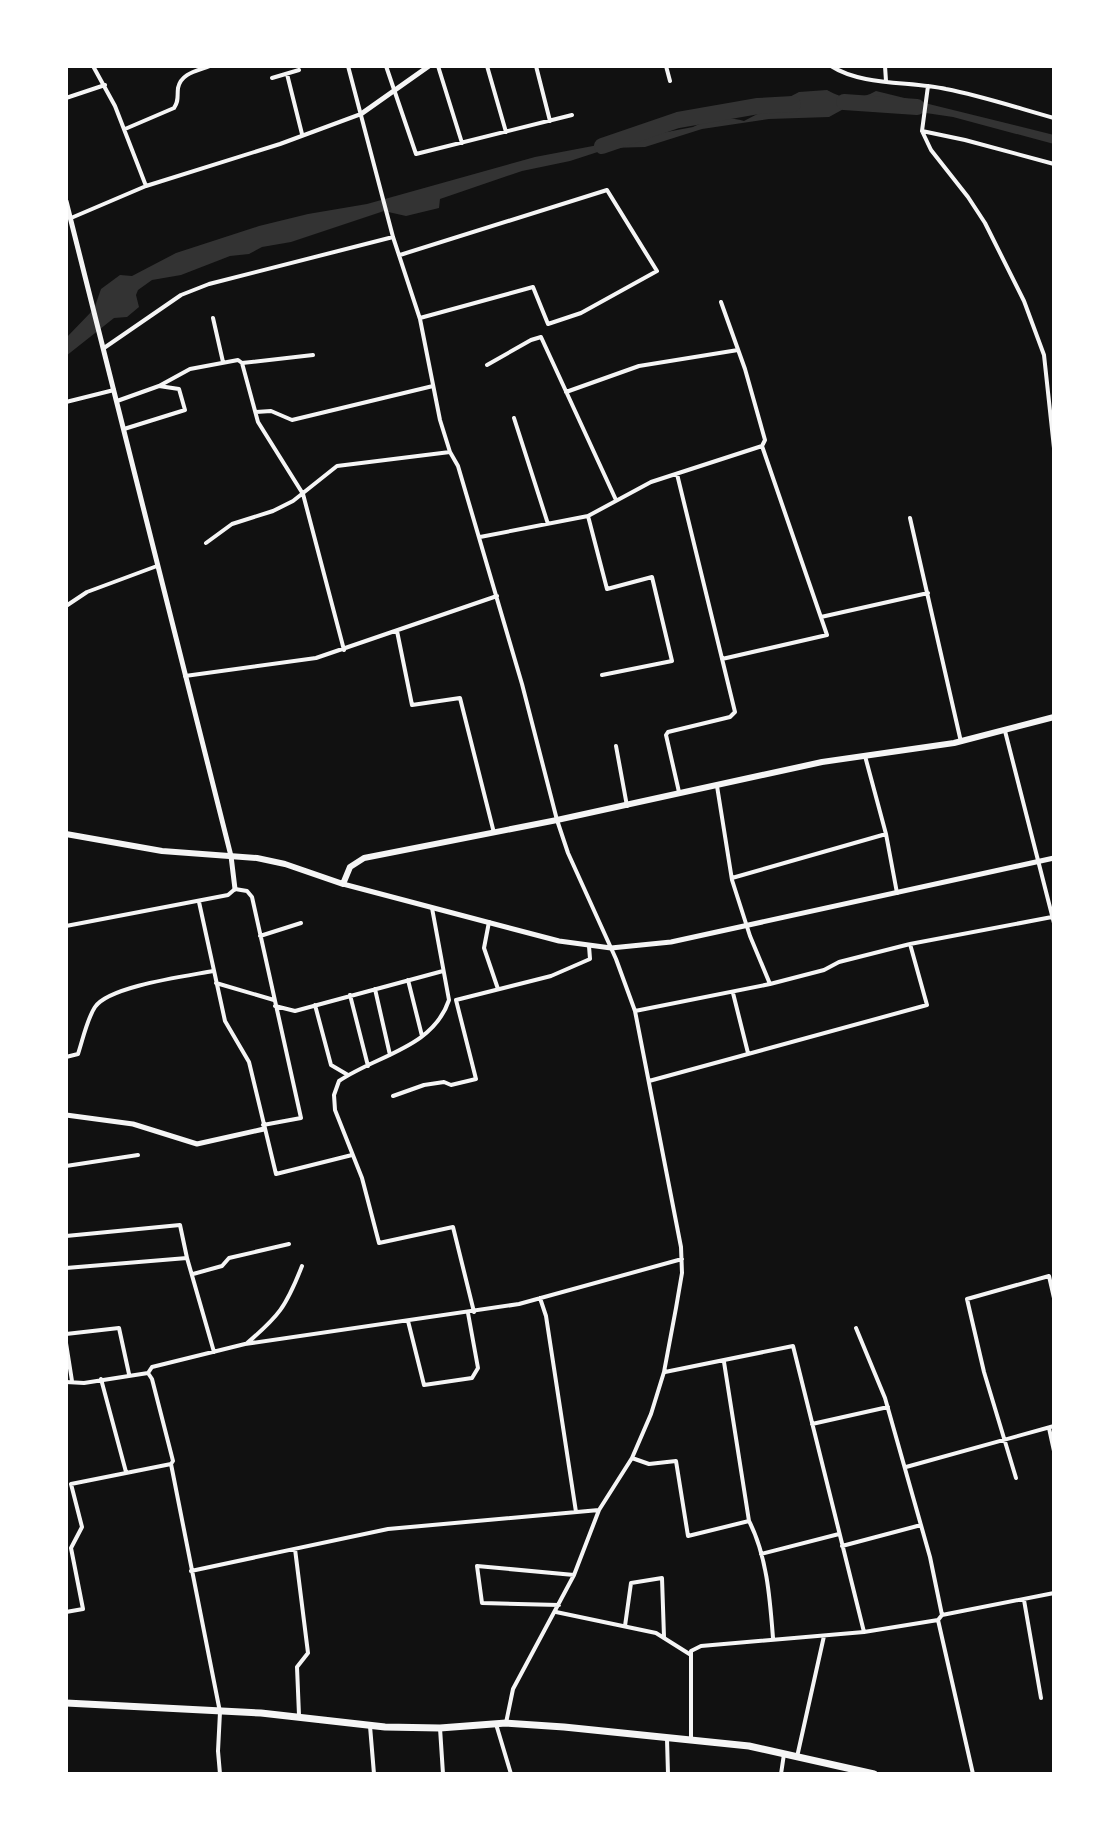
<svg xmlns="http://www.w3.org/2000/svg" width="1120" height="1840" viewBox="0 0 1120 1840" font-family="Mulish,sans-serif">
	<style>
		.water { fill: #333 }
		.lines { fill: none; stroke-linecap: round; stroke-linejoin: round }
		.river { stroke: #333; stroke-width: 16 }
		.minor { stroke: #f5f5f5; stroke-width: 4 }
		.tertiary { stroke: #f5f5f5; stroke-width: 5 }
		.secondary { stroke: #f5f5f5; stroke-width: 6 }
		.primary { stroke: #f5f5f5; stroke-width: 7 }
	</style>
	<rect width="100%" height="100%" fill="#111"/>
	<path class="water" d="M827 90C843 100 860 100 876 91L1054 135V144L953 117 919 112 885 100 849 106 829 117 769 119 702 129 645 147 610 148 570 161 522 171 440 199 439 208 406 216 384 211 291 242 262 247 249 254 230 256 181 275 152 280 138 290 136 295 139 307 127 317 114 318 66 356V338L94 309 101 289 120 275 132 276 176 253 259 226 308 214 367 204 535 157 693 127C710 118 726 116 744 121L799 92Z"/>
	<g class="lines">
		<path class="river" d="M844 102 917 107
			M602 146 678 120 758 106 793 104"/>
		<path class="minor" d="M93 66 115 106 146 186
			M348 66 393 237 420 319 440 420 450 452 458 466 522 684 557 820 568 853 616 959 635 1011 681 1247 682 1273 676 1308 664 1372 651 1414 632 1458 599 1510 574 1575 513 1689 506 1723
			M386 66 416 154 572 115
			M438 66 462 143
			M487 66 506 132
			M536 66 550 121
			M666 66 670 81
			M831 66C862 86 910 81 946 89 982 96 1018 108 1054 118
			M885 66 886 81
			M287 74 302 134
			M272 78 299 70
			M928 86 922 131 931 150 968 197 985 223 1024 301 1044 355 1054 448
			M66 98 105 85
			M125 129 174 108C179 101 177 97 178 88 181 73 197 71 210 66
			M922 131 965 140 1054 164
			M71 218 146 186 280 144 361 114
			M400 255 607 190 657 271 581 313 548 324 533 287 420 318
			M721 302 745 369 765 440 762 446 827 635 722 659
			M213 318 223 362
			M104 348 181 295 209 284 393 237
			M242 363 258 422 303 494 344 650
			M487 365 531 340 541 337 616 500
			M566 392 639 366 738 350
			M117 401 159 386 190 369 238 360 242 363 313 355
			M66 402 114 390
			M256 412 271 411 292 420 433 386
			M514 418 548 524
			M124 429 185 410 179 389 159 386
			M677 474 735 712 730 717 668 732 666 735 679 792
			M588 516 607 589 652 577 672 661 602 675
			M910 518 961 742
			M480 537 588 516 651 482 762 446
			M206 543 232 524 273 511 293 501 337 466 450 452
			M66 606 87 592 157 566
			M821 617 928 593
			M397 631 412 705 460 698 494 833
			M185 676 316 658 497 596
			M1005 731 1054 923
			M616 746 627 806
			M865 756 886 834 897 893
			M717 786 732 880 750 936 770 984
			M732 878 886 834
			M199 902 225 1021 249 1062 276 1174 352 1155
			M432 908 449 1000C433 1048 377 1055 339 1081L334 1095 335 1110 362 1178 379 1243 453 1227 474 1312
			M489 922 484 948 498 989
			M66 926 228 895 235 889 247 891 252 897 301 1118 263 1125
			M260 936 301 923
			M408 980 422 1036
			M216 983 274 1000
			M375 989 390 1055
			M733 993 748 1053
			M350 995 368 1066
			M456 1000 551 976 590 959 589 946
			M315 1005 331 1065 348 1075
			M275 1006 295 1011 443 971
			M635 1011 770 984 824 970 839 962 910 944 1052 917
			M66 1057 78 1054C83 1039 87 1019 95 1007 109 986 187 976 213 971
			M649 1081 927 1005 910 944
			M393 1096 424 1085 444 1082 451 1085 476 1079 456 1000
			M66 1166 138 1155
			M66 1236 180 1225 187 1258
			M66 1268 187 1258 214 1352
			M193 1274 222 1266 229 1258 289 1244
			M540 1298 546 1316 576 1512
			M408 1321 424 1385 472 1378 478 1368 468 1313
			M856 1328 885 1398 930 1557 942 1615 938 1620 973 1774
			M66 1334 119 1328 129 1374
			M66 1343 72 1381
			M246 1344C279 1316 286 1307 302 1266
			M724 1362 749 1521C767 1556 770 1599 773 1638
			M665 1372 793 1346 864 1632
			M148 1373 152 1379 173 1461 171 1464 220 1712 218 1751 220 1774
			M101 1379 126 1472
			M66 1382 84 1383 148 1373 152 1367 245 1344 519 1304 682 1259
			M812 1424 888 1407
			M1049 1428 1054 1451
			M632 1458 649 1464 676 1461 688 1536 749 1521
			M906 1467 1054 1426
			M1016 1478 984 1372 967 1299 1049 1276 1054 1298
			M842 1546 921 1525
			M295 1549 308 1653 297 1667 299 1715
			M761 1554 839 1534
			M191 1571 388 1529 599 1510
			M1024 1600 1041 1698
			M559 1605 482 1603 477 1566 574 1575
			M66 1612 83 1609 71 1548 82 1527 71 1484 171 1464
			M556 1612 656 1633 691 1655
			M942 1615 1054 1593
			M625 1626 631 1583 662 1578 664 1637
			M496 1724 511 1774
			M370 1726 374 1774
			M440 1728 443 1774
			M667 1739 668 1774
			M691 1739V1651L701 1646 864 1632 938 1620
			M797 1757 824 1636
			M781 1774 784 1754"/>
		<path class="tertiary" d="M361 114 429 66
			M66 201 231 856 235 889
			M343 884 559 941 611 948 671 942 1054 858
			M66 1115 133 1124 197 1144 264 1129"/>
		<path class="secondary" d="M66 834 162 851 257 858 285 864 343 884 350 867 364 858 557 820 822 762 954 743 1054 717"/>
		<path class="primary" d="M66 1703 261 1713 385 1727 440 1728 506 1723 564 1727 749 1746 874 1774"/>
	</g>
	<rect width="1120" height="1840" fill="none" stroke="#ffffff" stroke-width="136"/>
</svg>
